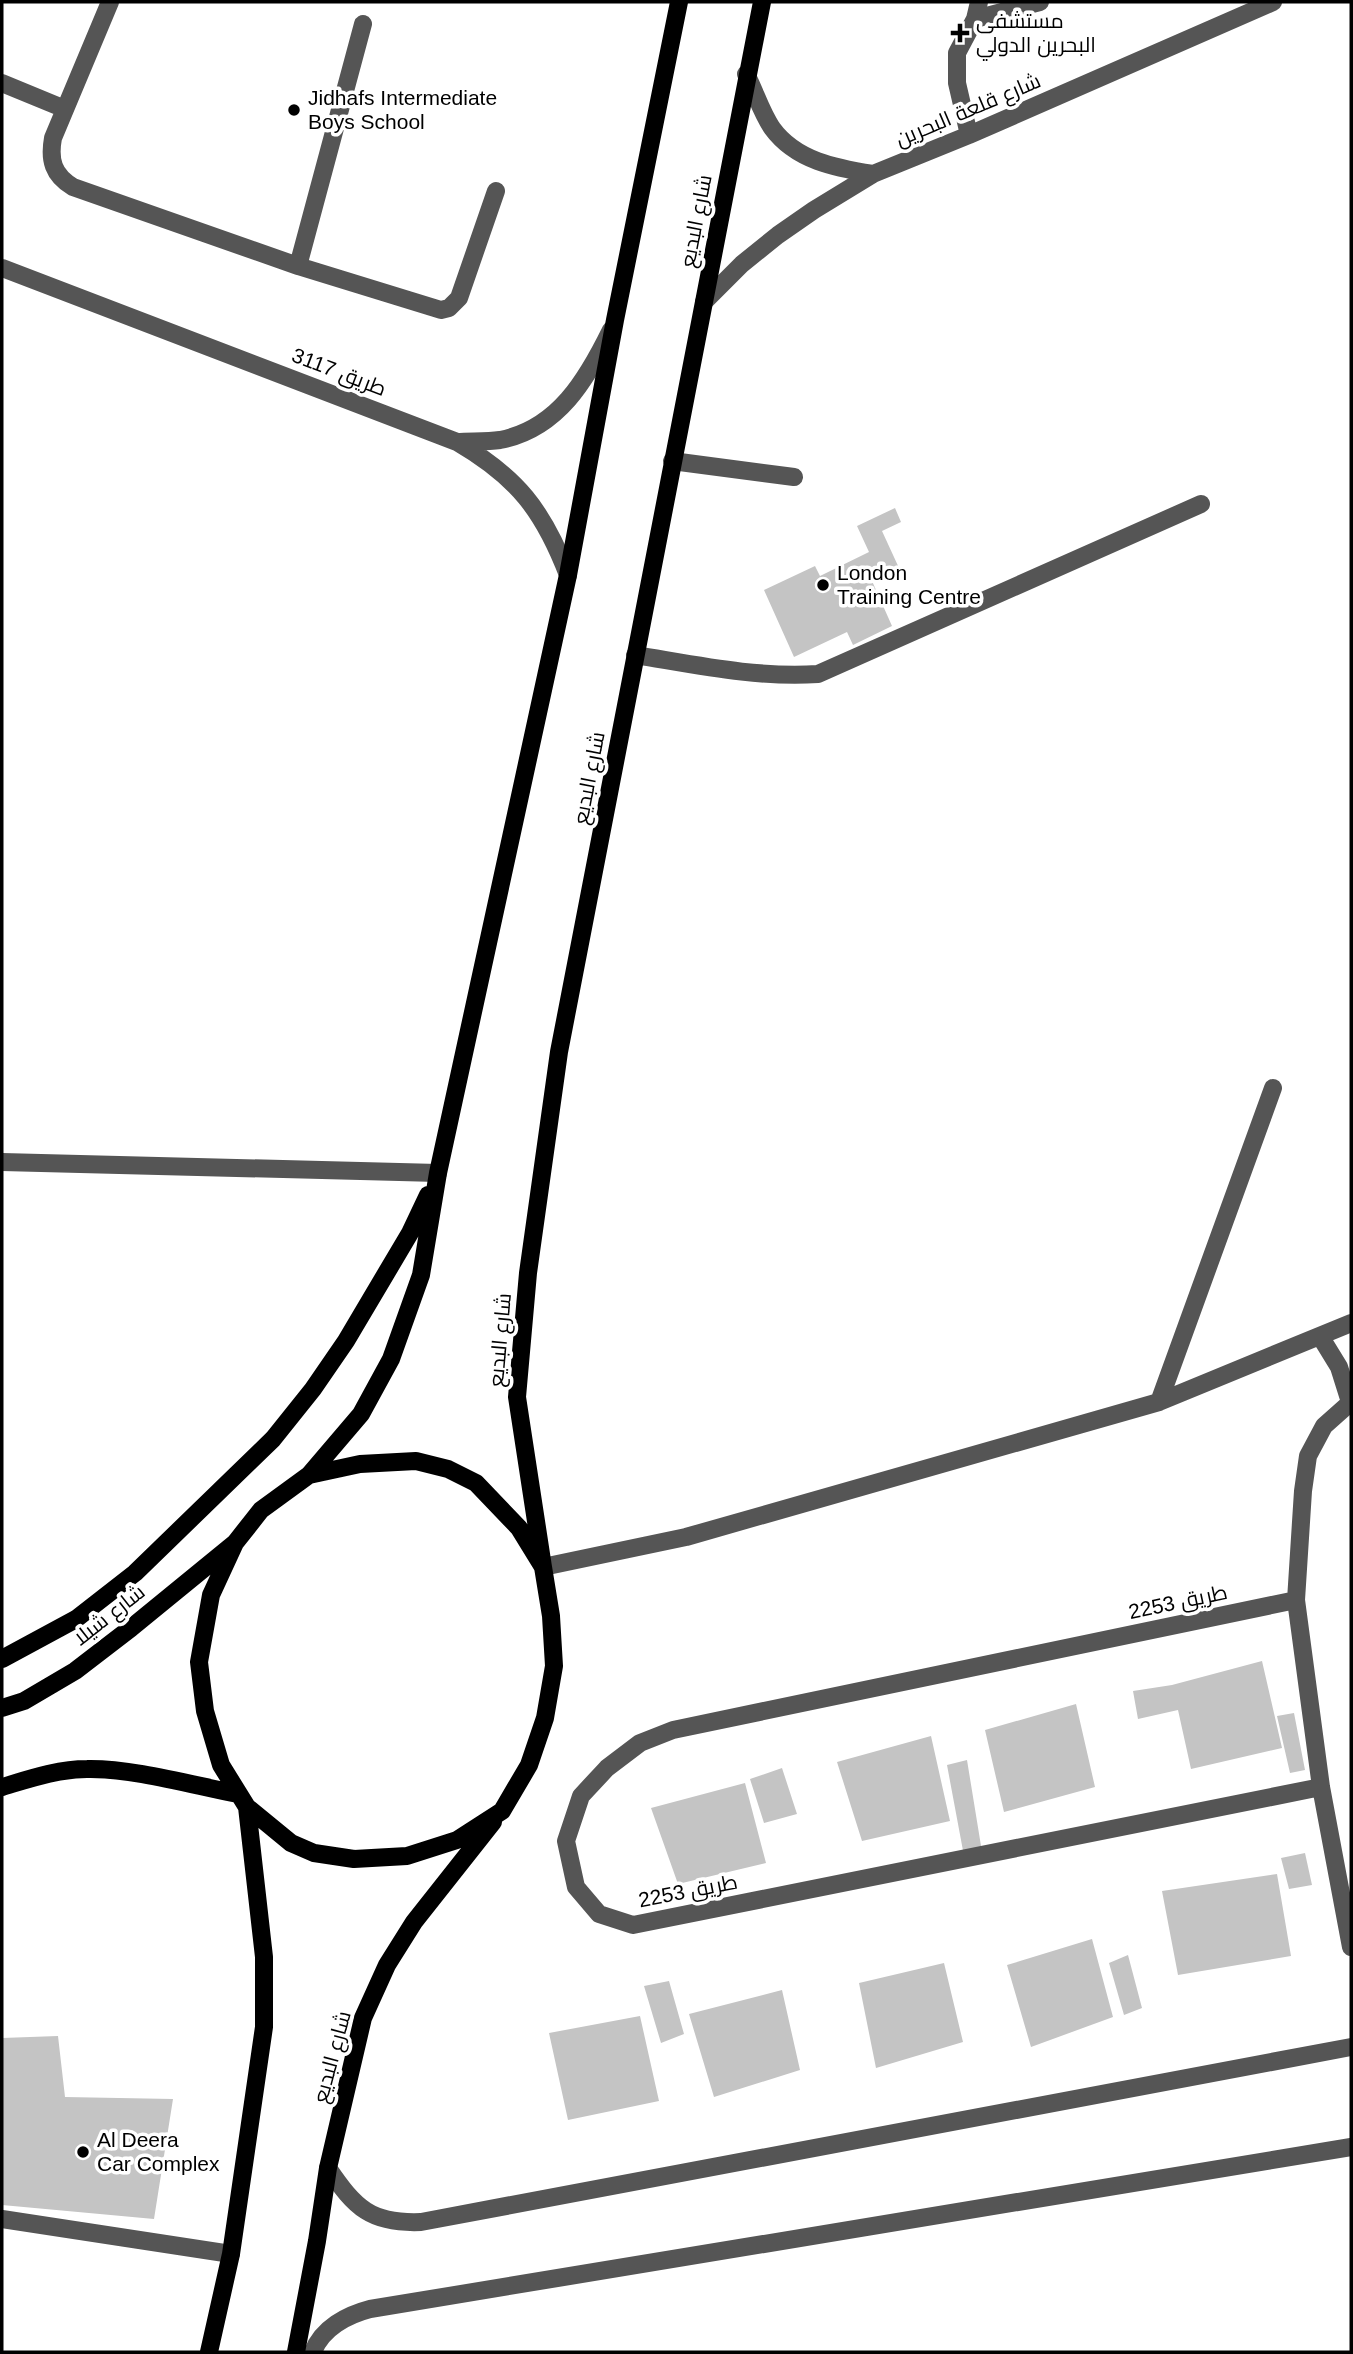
<svg xmlns="http://www.w3.org/2000/svg" width="1353" height="2354" viewBox="0 0 1353 2354" font-family="Arial,Cairo,sans-serif">
	<style>
		.building { fill: #c4c4c4 }
		.lines { fill: none; stroke-linecap: round; stroke-linejoin: round }
		.minor { stroke: #555; stroke-width: 18 }
		.major { stroke: #000; stroke-width: 18 }
		.poi-dot { fill: #000; stroke: #fff; stroke-width: 2.5 }
		.labels { text-anchor: middle; stroke-width: 7; stroke-linejoin: round; paint-order: stroke }
		.poi-label { font-size: 21px; fill: #000; stroke: #fff; text-anchor: start }
		.street-label { font-size: 21px; fill: #000; stroke: #fff }
	</style>
	<rect width="100%" height="100%" fill="#fff"/>
	<path class="building" d="M895 508 901 522 882 531 899 568 872 581 892 626 853 645 847 632 794 657 764 590 815 566 820 576 869 552 857 526Z
		M1262 1661 1282 1748 1191 1769 1178 1710 1138 1719 1133 1691 1172 1685Z
		M1076 1704 1095 1787 1004 1812 985 1730Z
		M1294 1713 1305 1770 1290 1773 1277 1716Z
		M931 1736 950 1821 862 1841 837 1762Z
		M967 1760 982 1852 964 1856 947 1765Z
		M782 1768 797 1814 764 1823 750 1779Z
		M745 1783 766 1863 678 1884 651 1808Z
		M1305 1853 1312 1885 1289 1889 1281 1858Z
		M1277 1874 1291 1956 1178 1975 1162 1891Z
		M1092 1939 1113 2017 1031 2047 1007 1965Z
		M1128 1955 1142 2008 1124 2015 1109 1963Z
		M944 1963 963 2042 876 2068 859 1983Z
		M669 1981 684 2034 661 2043 644 1986Z
		M782 1990 800 2070 714 2097 689 2014Z
		M640 2016 659 2101 568 2120 549 2033Z
		M58 2036 65 2097 173 2099 154 2219 2 2205V2038Z"/>
	<g class="lines">
		<path class="minor" d="M110 2 53 138C49 160 53 175 73 187L298 266 441 310 449 308 459 298 496 191
			M975 19 1040 2
			M746 74C755 91 761 112 772 128 796 161 836 168 873 174
			M2 83 65 109
			M969 135 957 83V53L975 19 979 2
			M298 266 363 24
			M2 268 457 442C471 441 486 442 500 440 558 429 587 379 611 330
			M704 302 742 264 778 235 814 210 873 174 969 135 1273 2
			M457 442C517 477 543 510 568 575
			M672 461 794 477
			M635 655C697 665 756 678 818 674L1201 504
			M2 1162 438 1173
			M1320 1336 1339 1367 1350 1402
			M1159 1402 1273 1088
			M1351 1402 1324 1426 1308 1456 1303 1491 1296 1600 1321 1787 1351 1947
			M543 1567 686 1537 1159 1402 1351 1323
			M1296 1600 673 1730 640 1743 607 1768 581 1796 566 1841 576 1887 599 1914 633 1925 1321 1787
			M328 2168C355 2208 371 2224 421 2222L1351 2047
			M2 2219 231 2254
			M313 2352C322 2328 347 2315 370 2309L1351 2147"/>
		<path class="major" d="M309 1475 361 1414 391 1359 421 1275 438 1173 568 575 615 320 679 2
			M543 1567 517 1397 528 1273 559 1052 762 2
			M2 1659 76 1619 135 1573 273 1439 313 1389 346 1341 410 1233 428 1195
			M2 1708 24 1701 75 1671 131 1628 235 1543 261 1510 309 1475 360 1464 416 1461 448 1469 476 1483 519 1528 543 1567 551 1616 554 1666 545 1718 529 1765 502 1811 457 1840 407 1856 354 1859 314 1853 291 1843 247 1807 221 1765 205 1711 199 1662 211 1595 235 1543
			M2 1787C29 1779 58 1769 87 1769 132 1768 192 1785 238 1794
			M209 2352 231 2254 264 2027V1957L247 1807
			M296 2352 317 2241 328 2168 363 2018 387 1965 414 1922 493 1822"/>
	</g>
	<g class="poi-dot">
		<path d="M956.5 22.5h7v7h7v7h-7v7h-7v-7h-7v-7h7z"/>
		<circle cx="294" cy="110" r="7"/>
		<circle cx="823" cy="585" r="7"/>
		<circle cx="83" cy="2152" r="7"/>
	</g>
	<g class="labels">
		<g class="poi-label">
			<text x="976" y="28">مستشفى<tspan x="976" dy="24">البحرين الدولي</tspan></text>
			<text x="308" y="105">Jidhafs Intermediate<tspan x="308" dy="24">Boys School</tspan></text>
			<text x="837" y="580">London<tspan x="837" dy="24">Training Centre</tspan></text>
			<text x="97" y="2147">Al Deera<tspan x="97" dy="24">Car Complex</tspan></text>
		</g>
		<g class="street-label">
			<text transform="translate(968 110) rotate(-23)" y="7">شارع قلعة البحرين</text>
			<text transform="translate(696 221) rotate(-79)" y="7">شارع البديع</text>
			<text transform="translate(339 372) rotate(21)" y="7">طريق 3117</text>
			<text transform="translate(589 778) rotate(-79)" y="7">شارع البديع</text>
			<text transform="translate(500 1340) rotate(-85)" y="7">شارع البديع</text>
			<text transform="translate(1178 1602) rotate(-12)" y="7">طريق 2253</text>
			<text transform="translate(109 1615) rotate(-38)" y="7">شارع شيلا</text>
			<text transform="translate(688 1891) rotate(-11)" y="7">طريق 2253</text>
			<text transform="translate(332 2057) rotate(-75)" y="7">شارع البديع</text>
		</g>
	</g>
	<rect width="1353" height="2354" fill="none" stroke="#000000" stroke-width="7"/>
</svg>
